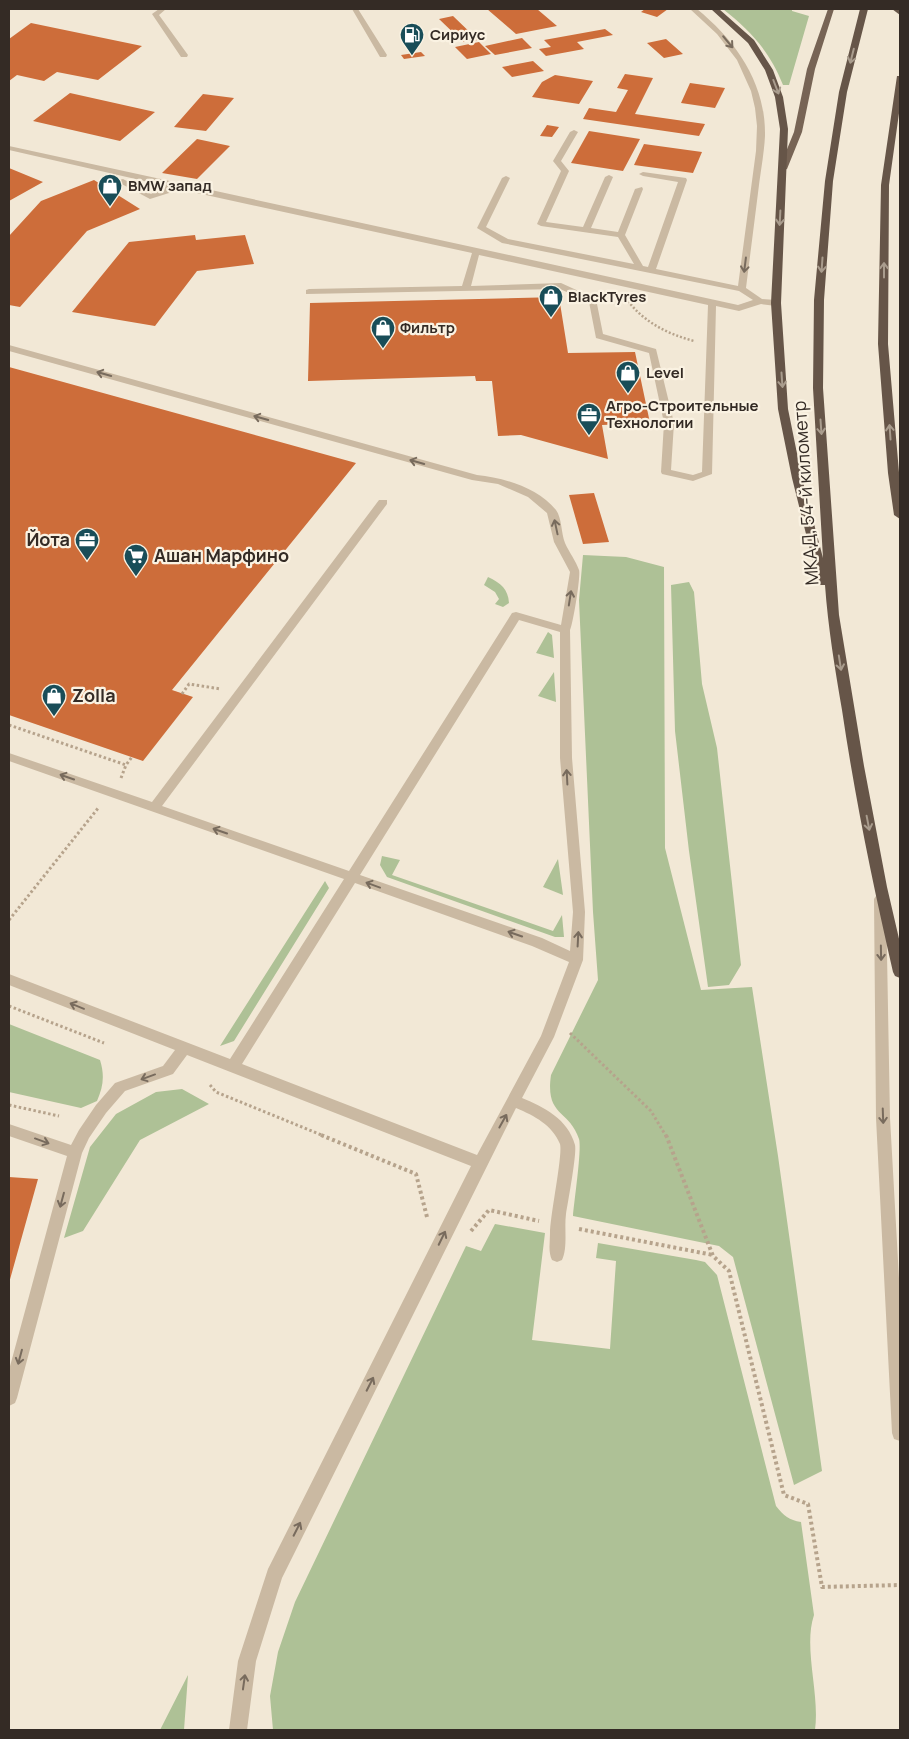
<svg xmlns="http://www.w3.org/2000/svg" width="909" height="1739" viewBox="0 0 909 1739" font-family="Manrope,sans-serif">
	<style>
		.green { fill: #aec196 }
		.building { fill: #cd6d3a }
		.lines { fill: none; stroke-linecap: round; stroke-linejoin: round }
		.path-far2 { stroke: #b6a38c; stroke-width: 2.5; stroke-dasharray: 2 2; stroke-linecap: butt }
		.path-far1 { stroke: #b6a38c; stroke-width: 3; stroke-dasharray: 2.5 2.5; stroke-linecap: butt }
		.path { stroke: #b6a38c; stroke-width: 4; stroke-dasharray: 3 3; stroke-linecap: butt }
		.service { fill: #cab9a2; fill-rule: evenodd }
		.primary { fill: #776455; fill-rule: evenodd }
		.trunk { fill: #665548; fill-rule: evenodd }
		.oneway { stroke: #786b5d }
		.oneway2 { stroke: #a99c8d }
		.labels { text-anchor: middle; stroke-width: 4.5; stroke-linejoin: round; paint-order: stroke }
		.far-poi-label { font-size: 15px; font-weight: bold; fill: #342b25; stroke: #faf2e2; text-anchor: start }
		.street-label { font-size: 18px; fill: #342b25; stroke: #faf2e2 }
		.poi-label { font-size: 18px; font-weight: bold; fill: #342b25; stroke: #faf2e2; text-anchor: start }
	</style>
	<rect width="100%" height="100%" fill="#f2e8d6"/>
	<path class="green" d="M723 9H792V11L809 16 789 85H783C770 52 751 31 723 9Z
		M583 555 626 557 664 567 665 848 701 990 752 987 778 1156 822 1471 794 1485 733 1257 719 1246 573 1216C574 1202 582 1149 579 1139 569 1109 545 1117 551 1075L598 980 593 912 579 600Z
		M488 577C501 583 508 589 509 603L503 607 495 604 499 599 495 592 484 585Z
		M689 582 694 592 702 684 717 748 741 965 729 985 708 987 689 851 675 731 671 585Z
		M548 632 552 635 554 658 536 653Z
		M554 672 556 702 538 696Z
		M382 856 400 860 392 875 553 931 562 915 564 937H555L387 877 380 865Z
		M558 859 563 895 543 887Z
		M325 881 329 888 234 1041 220 1046Z
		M9 1024 100 1060C105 1076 103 1087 97 1101L81 1108 9 1092Z
		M182 1089 209 1104 140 1140 83 1231 64 1238 90 1147 116 1114 156 1092Z
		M495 1224 545 1233 532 1340 610 1349 616 1261 596 1258 598 1243 696 1260 705 1262 717 1275 776 1506C784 1516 789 1520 801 1522L814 1615C803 1648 820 1693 815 1730H273L270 1696 278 1652 295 1602 466 1246 481 1251Z
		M188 1675 184 1730H160Z"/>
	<path class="building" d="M487 9H537L557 26 516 34Z
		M645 9H668L657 17 641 12Z
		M453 16 478 40 463 42 439 19Z
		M31 23 142 46 98 80 57 72 44 81 17 75 9 81V39Z
		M605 29 613 35 577 42 584 49 546 56 539 49 551 47 544 40Z
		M522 38 532 48 495 55 485 46Z
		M666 39 683 54 664 58 647 43Z
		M479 42 491 54 467 59 455 47Z
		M421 52 425 56 404 59 401 55Z
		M533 61 544 71 512 77 502 67Z
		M625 74 653 78 635 114 705 124 699 136 583 119 589 108 616 112 628 90 617 88Z
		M555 75 593 81 579 104 532 97 542 82Z
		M690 83 725 88 715 108 681 103Z
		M70 93 155 112 120 141 33 121Z
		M203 94 234 98 206 131 174 127Z
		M547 125 559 127 552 137 540 136Z
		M589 131 640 139 623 171 571 163Z
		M197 139 230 146 197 179 162 173Z
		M644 144 702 152 693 173 634 165Z
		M9 168 43 182 9 201Z
		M94 180 140 209 87 231 20 307 9 305V236L41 201Z
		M195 235 196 240 245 235 254 264 197 271 155 326 72 312 129 242Z
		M559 297 568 353 635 352 650 423 602 425 608 459 521 435 498 436 492 381H476L475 376 308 381 310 303Z
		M9 367 356 463 172 690 193 697 143 761 9 715Z
		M594 493 609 542 583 544 569 495Z
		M9 1177 38 1179 9 1283Z"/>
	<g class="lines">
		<path class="path-far2" d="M628 301C645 323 668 334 694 341"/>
		<path class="path-far1" d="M182 694 189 684 221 689
			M9 725 126 765 132 757
			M121 778 126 765
			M9 920 99 807
			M9 1006 104 1043
			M570 1033 651 1111 666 1136
			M210 1085 216 1092 324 1136
			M9 1105 59 1116"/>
		<path class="path" d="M321 1135 416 1174 427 1217
			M666 1135 713 1256 729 1271 784 1495 808 1504 822 1587 900 1585
			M579 1229 713 1255
			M471 1231 489 1210 539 1221"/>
		<path class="service" d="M159 9H166L159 15 188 55 187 57H181L152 14Z
			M352 9H358L387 55 386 57H380Z
			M690 9H697C736 41 766 83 765 136 764 155 760 174 758 193 754 225 750 256 746 288L762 299 776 300 780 303 776 306 761 304 739 311 716 306 712 474 693 481 662 474 661 472 664 423 649 353 596 338 589 302 560 289 306 294V290L309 289 462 286 472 253 174 188 169 193 150 199 116 181 123 179 151 194 166 186 9 150V146L738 305 753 300 739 291 502 243 477 228 502 178 506 176 510 178 486 227 508 239 634 264 618 237 541 226 537 224 561 171 553 161 570 132 574 130 578 132 561 161 569 171 546 222 583 227 605 177 609 175 613 177 591 228 618 232 635 189 642 187 643 189 625 235 643 266 648 267 678 182 643 176 639 174 643 172 686 178 687 180 656 269 738 286 756 151 757 126 755 108 751 91 737 60 717 34ZM479 255 708 305 702 472 693 475 671 470 674 423 656 349 603 334 596 299 561 283 471 286Z
			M9 345 477 475C504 478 537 487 556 510 562 518 561 533 565 543 569 552 576 561 579 570 581 575 573 624 570 630L572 758 585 912 583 960 554 1037 522 1098C544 1107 568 1119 575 1145 577 1154 568 1201 566 1214 564 1228 568 1247 562 1260L557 1262 552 1260C548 1252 550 1242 550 1233 550 1216 563 1154 560 1144 552 1125 535 1116 516 1108L282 1578 256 1661 247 1730H229L238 1661 268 1569 471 1166 187 1055 173 1074 125 1091 106 1113 89 1138 82 1153 17 1398 15 1403 9 1406V1370L67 1156 9 1136V1124L71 1145 79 1130 96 1105 115 1083 163 1066 175 1050 9 985V974L230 1059 344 879 9 761V753L152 802 379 500H387V504L162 806 349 871 512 613 516 612 561 625 570 572 554 542 547 513 528 497 498 484 472 480 9 351ZM519 620 560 632V758L573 912 570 951 542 938 360 875ZM355 883 532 946 569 962 541 1036 477 1155 242 1064Z
			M880 894 884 896 886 899 890 1118 900 1296V1441L894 1439 892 1433 876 1118 874 899 876 896Z"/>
		<path class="primary" d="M828 9H834L815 69 802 132 787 169 780 171 779 169 794 132 807 69Z"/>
		<path class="trunk" d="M711 9H719L754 40 773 70 783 97 788 129 781 303 788 409 802 478 823 558 813 388 814 300 825 181 839 92 860 9H868L847 92 833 181 824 300 823 388 839 615 864 766 887 887 900 943V978L895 976 893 972C873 885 855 798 842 710 835 669 828 627 825 585H820L818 582 792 478 778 409 771 303 780 129 775 97 765 70 748 43Z
			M892 9H900V15Z
			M897 76H900V106L889 185 888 344 900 484V519L894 515 888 473 878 344 881 185Z"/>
	</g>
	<defs><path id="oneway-shaft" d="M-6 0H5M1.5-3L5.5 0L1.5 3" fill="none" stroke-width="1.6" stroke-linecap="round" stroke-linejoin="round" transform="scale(1.25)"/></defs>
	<g class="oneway">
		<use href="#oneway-shaft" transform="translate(728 42) rotate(50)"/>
		<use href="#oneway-shaft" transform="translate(745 265) rotate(97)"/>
		<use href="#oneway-shaft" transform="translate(104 374) rotate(-164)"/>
		<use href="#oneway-shaft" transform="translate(261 418) rotate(-164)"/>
		<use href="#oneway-shaft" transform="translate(417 462) rotate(-164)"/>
		<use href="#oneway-shaft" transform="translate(556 527) rotate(-102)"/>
		<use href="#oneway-shaft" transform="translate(570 598) rotate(-81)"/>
		<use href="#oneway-shaft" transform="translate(67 777) rotate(-161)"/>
		<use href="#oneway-shaft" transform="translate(567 777) rotate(-93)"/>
		<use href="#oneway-shaft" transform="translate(220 831) rotate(-161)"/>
		<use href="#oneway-shaft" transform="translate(373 885) rotate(-160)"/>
		<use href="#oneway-shaft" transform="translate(515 934) rotate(-161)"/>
		<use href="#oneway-shaft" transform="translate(578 939) rotate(-87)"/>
		<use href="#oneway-shaft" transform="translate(881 953) rotate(89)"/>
		<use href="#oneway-shaft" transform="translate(77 1006) rotate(-158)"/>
		<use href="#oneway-shaft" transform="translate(148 1077) rotate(160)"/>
		<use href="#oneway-shaft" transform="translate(883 1116) rotate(88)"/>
		<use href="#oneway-shaft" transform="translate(503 1121) rotate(-61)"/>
		<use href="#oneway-shaft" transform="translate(42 1141) rotate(20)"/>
		<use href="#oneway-shaft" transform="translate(62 1200) rotate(105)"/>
		<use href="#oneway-shaft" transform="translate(442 1238) rotate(-64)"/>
		<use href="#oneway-shaft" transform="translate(20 1357) rotate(105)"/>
		<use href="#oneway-shaft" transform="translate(370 1384) rotate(-63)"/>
		<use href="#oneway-shaft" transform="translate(297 1529) rotate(-63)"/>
		<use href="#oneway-shaft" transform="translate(244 1682) rotate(-82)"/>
	</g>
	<g class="oneway2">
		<use href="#oneway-shaft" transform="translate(852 56) rotate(104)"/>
		<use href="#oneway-shaft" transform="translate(776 87) rotate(69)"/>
		<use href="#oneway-shaft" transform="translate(780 218) rotate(93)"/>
		<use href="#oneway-shaft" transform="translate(822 265) rotate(94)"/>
		<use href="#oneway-shaft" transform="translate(884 270) rotate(-90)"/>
		<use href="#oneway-shaft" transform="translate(782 380) rotate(86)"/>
		<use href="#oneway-shaft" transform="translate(821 427) rotate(86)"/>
		<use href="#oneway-shaft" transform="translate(890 432) rotate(-94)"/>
		<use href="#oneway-shaft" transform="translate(840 663) rotate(81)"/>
		<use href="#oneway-shaft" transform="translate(868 823) rotate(79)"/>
	</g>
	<defs>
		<symbol id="fuel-pin" viewBox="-11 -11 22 30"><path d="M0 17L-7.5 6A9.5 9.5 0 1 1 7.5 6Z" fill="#194d58" stroke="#faf2e2"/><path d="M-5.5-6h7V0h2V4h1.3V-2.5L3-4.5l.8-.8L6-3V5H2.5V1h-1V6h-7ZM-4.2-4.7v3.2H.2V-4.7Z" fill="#fff"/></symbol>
		<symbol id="shop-pin" viewBox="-11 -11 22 30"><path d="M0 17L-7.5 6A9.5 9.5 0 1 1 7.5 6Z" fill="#194d58" stroke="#faf2e2"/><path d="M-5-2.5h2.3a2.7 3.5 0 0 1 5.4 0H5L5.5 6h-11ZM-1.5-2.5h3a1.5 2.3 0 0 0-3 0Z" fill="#fff"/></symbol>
		<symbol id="office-pin" viewBox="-11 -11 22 30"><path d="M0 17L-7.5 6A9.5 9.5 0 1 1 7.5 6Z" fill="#194d58" stroke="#faf2e2"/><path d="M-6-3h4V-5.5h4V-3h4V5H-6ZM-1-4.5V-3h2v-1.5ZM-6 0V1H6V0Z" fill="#fff"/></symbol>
		<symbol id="supermarket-pin" viewBox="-11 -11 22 30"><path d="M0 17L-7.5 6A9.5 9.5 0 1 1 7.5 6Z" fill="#194d58" stroke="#faf2e2"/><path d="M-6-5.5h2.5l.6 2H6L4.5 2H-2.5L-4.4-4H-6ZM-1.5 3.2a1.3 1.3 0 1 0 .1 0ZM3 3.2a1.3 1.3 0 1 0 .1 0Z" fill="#fff"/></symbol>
	</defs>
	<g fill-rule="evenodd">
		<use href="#fuel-pin" x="398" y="21" width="28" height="38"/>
		<use href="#shop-pin" x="96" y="172" width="28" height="38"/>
		<use href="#shop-pin" x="537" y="283" width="28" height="38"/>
		<use href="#shop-pin" x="369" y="314" width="28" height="38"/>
		<use href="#shop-pin" x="614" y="359" width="28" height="38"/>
		<use href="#office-pin" x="575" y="401" width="28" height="38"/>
		<use href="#office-pin" x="73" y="526" width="28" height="38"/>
		<use href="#supermarket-pin" x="122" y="542" width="28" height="38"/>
		<use href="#shop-pin" x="40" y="682" width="28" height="38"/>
	</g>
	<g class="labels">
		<g class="far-poi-label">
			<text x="430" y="40">Сириус</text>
			<text x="128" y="191">BMW запад</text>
			<text x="568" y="302">BlackTyres</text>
			<text x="400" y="333">Фильтр</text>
			<text x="646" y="378">Level</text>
			<text x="606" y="411">Агро-Строительные<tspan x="606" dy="17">Технологии</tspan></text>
		</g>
		<g class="street-label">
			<text transform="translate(806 493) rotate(-94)" y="6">МКАД, 54-й километр</text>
		</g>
		<g class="poi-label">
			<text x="70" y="546" text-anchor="end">Йота</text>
			<text x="154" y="562">Ашан Марфино</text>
			<text x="72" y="702">Zolla</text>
		</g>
	</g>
	<rect width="909" height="1739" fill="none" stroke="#342b25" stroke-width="20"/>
</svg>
